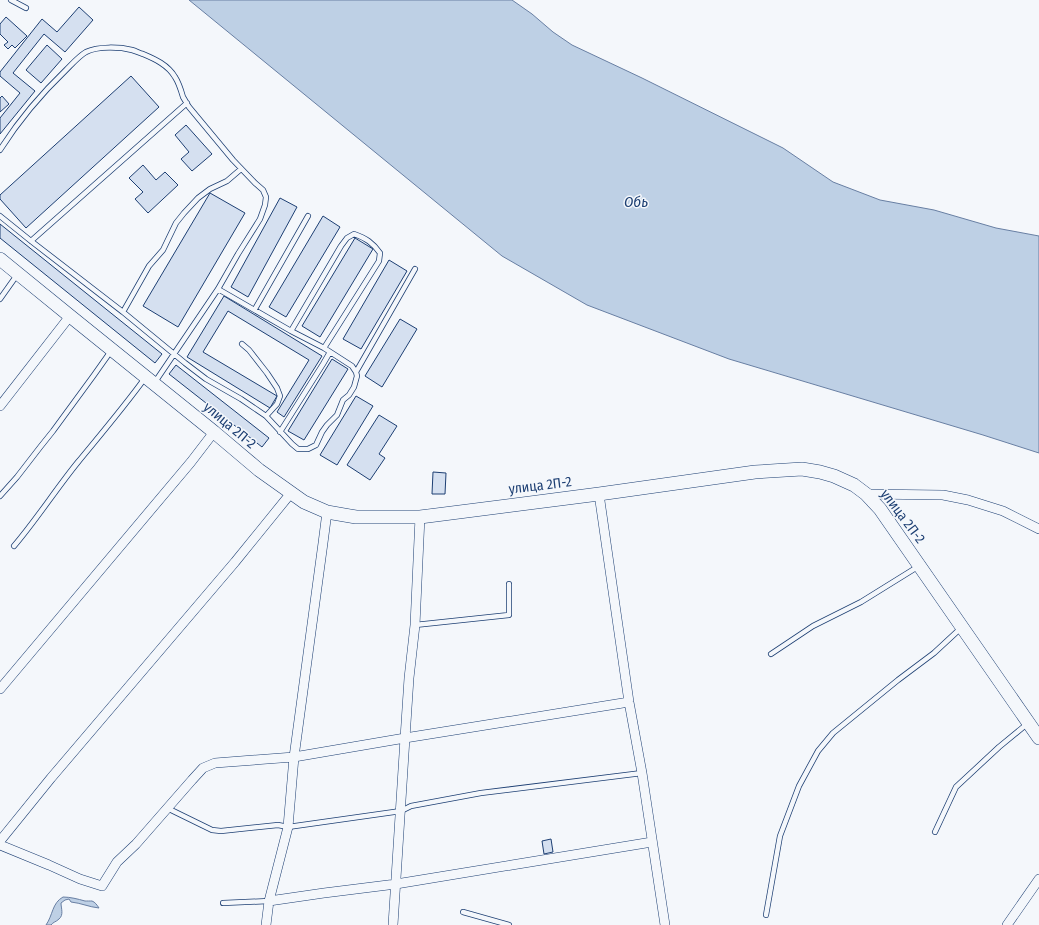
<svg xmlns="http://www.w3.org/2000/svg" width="1039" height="925" viewBox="0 0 1039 925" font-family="'Fira Sans Condensed',sans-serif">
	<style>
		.water { fill: #bed0e5; stroke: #687fa3 }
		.building { fill: #d5e0f0; stroke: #1d3f73 }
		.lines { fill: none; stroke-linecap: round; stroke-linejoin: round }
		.service-casing { stroke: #1d3f73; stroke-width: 6 }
		.minor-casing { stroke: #1d3f73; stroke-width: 10 }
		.secondary-casing { stroke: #1d3f73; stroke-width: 14 }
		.service { stroke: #f4f7fb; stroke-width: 4.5 }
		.minor { stroke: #f4f7fb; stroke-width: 9 }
		.secondary { stroke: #f4f7fb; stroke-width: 13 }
		.labels { text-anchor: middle; stroke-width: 3; stroke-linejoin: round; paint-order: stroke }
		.street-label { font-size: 14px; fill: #1d3f73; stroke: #f4f7fb }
		.water-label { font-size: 15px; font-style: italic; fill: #1d3f73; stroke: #f4f7fb }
	</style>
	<rect width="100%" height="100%" fill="#f4f7fb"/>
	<path class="water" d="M189 0H512L532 14 553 32 572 45 642 78 783 148 833 182 880 200 934 210 996 228 1039 236V453L983 435 729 359 587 305 502 256Z
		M63 897C70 897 78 899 85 901 86 901 91 901 92 901 95 902 97 905 99 908 89 907 81 903 71 902L69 899 65 900 61 903C61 908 64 915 59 919 56 922 53 922 51 925H46C53 915 52 903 63 897Z"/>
	<path class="building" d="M79 7 93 20 65 52 44 34 13 73 35 91 0 134V118L20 93 0 76V72L42 19 57 32Z
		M6 17 27 36 15 48 12 45 8 49 4 45 8 42 0 34V24Z
		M47 45 62 59 41 83 26 70Z
		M131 76 159 107 26 228 0 199V195Z
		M2 96 9 104 0 112V98Z
		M186 125 212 154 192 171 181 159 189 152 175 135Z
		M143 165 156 180 165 172 178 185 148 213 135 199 143 192 129 178Z
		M210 193 245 213 178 327 143 306Z
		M280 198 297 207 248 297 231 287Z
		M323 216 340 227 286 317 269 307Z
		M0 224 162 354 155 363 0 238Z
		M355 238 373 249 320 337 302 326Z
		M389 260 407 271 361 349 343 339Z
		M224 296 322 356 284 417 277 412 309 360 228 311 203 352 277 396 270 408 187 357Z
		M400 319 417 329 382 387 365 376Z
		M332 359 348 369 304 440 288 431Z
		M176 365 269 438 262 447 169 374Z
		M356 396 373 406 337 465 320 455Z
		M379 415 397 426 379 454 385 458 370 480 347 465Z
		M433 472 446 473 445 494H432Z
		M551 839 553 852 544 854 542 841Z"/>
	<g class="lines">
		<defs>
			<path id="service" d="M11 0 26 8
				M0 150C19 120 40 95 66 70 72 64 79 56 86 52 98 46 120 47 132 50 136 51 139 53 143 54 155 59 168 65 175 77 179 83 181 90 183 97 185 100 187 104 189 107L233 160 255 183 263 190 266 197 265 205 260 219 238 254 218 289 155 382
				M0 216 31 241 123 312 185 363 206 379 241 399 266 416 292 444 298 449H308L316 445 322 432 327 425 337 415 343 400 349 395 354 387 357 376 356 372 352 366 324 348 379 261 380 253C373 243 366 238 354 234L347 238 341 246 291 331 218 289
				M31 241 187 103
				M0 299 17 275
				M255 309 308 216
				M123 312 149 266 163 250 176 223 184 213 198 198 210 189 227 181 241 169
				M291 331 324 348
				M242 344 249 350 267 373 277 388 280 396 277 404 266 416
				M356 372 415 269
				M280 432 323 364 330 352
				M0 496 17 477 41 446 53 431 94 375 111 351
				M14 546C37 519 56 489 78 462 101 434 124 407 145 378
				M415 625 509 615V584
				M771 654 813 626 861 602 919 566
				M167 808 212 830 221 831 278 825 288 827 401 811 411 806 481 793 642 773
				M935 832 956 787 999 747 1027 724
				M223 903 269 901
				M463 912 509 925
				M766 915 780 836 799 786 818 751 833 733 898 680 934 653 961 628"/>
			<path id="minor" d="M0 406 70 316
				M599 494 629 702 642 773 665 925
				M866 494 943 495 968 500 1003 511 1039 529
				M0 689 191 462 214 432
				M0 841 51 778 235 562 291 493
				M0 845 49 865 80 879 102 886 117 862 136 844 192 780 203 768 215 763 294 757 405 738 629 702
				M269 901 324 893 396 884 652 842
				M266 925 269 901 288 827 294 757 323 543 327 512
				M393 925 405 738 409 678 415 625 420 517
				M1007 925 1039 879"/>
			<path id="secondary" d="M0 259 70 316 214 432 259 470 304 502 327 512 356 517H420L599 494 755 472 802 469 820 472 834 476 854 485 866 494 880 509 1039 738"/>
		</defs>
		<use href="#service" class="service-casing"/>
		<use href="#minor" class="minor-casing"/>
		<use href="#secondary" class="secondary-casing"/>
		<use href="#service" class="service"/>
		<use href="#minor" class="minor"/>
		<use href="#secondary" class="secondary"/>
	</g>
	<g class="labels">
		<g class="street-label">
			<text transform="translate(230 425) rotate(40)" y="5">улица 2П-2</text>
			<text transform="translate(540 485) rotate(-7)" y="5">улица 2П-2</text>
			<text transform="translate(903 516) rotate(53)" y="5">улица 2П-2</text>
		</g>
		<g class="water-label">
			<text x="636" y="207">Обь</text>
		</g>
	</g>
</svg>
